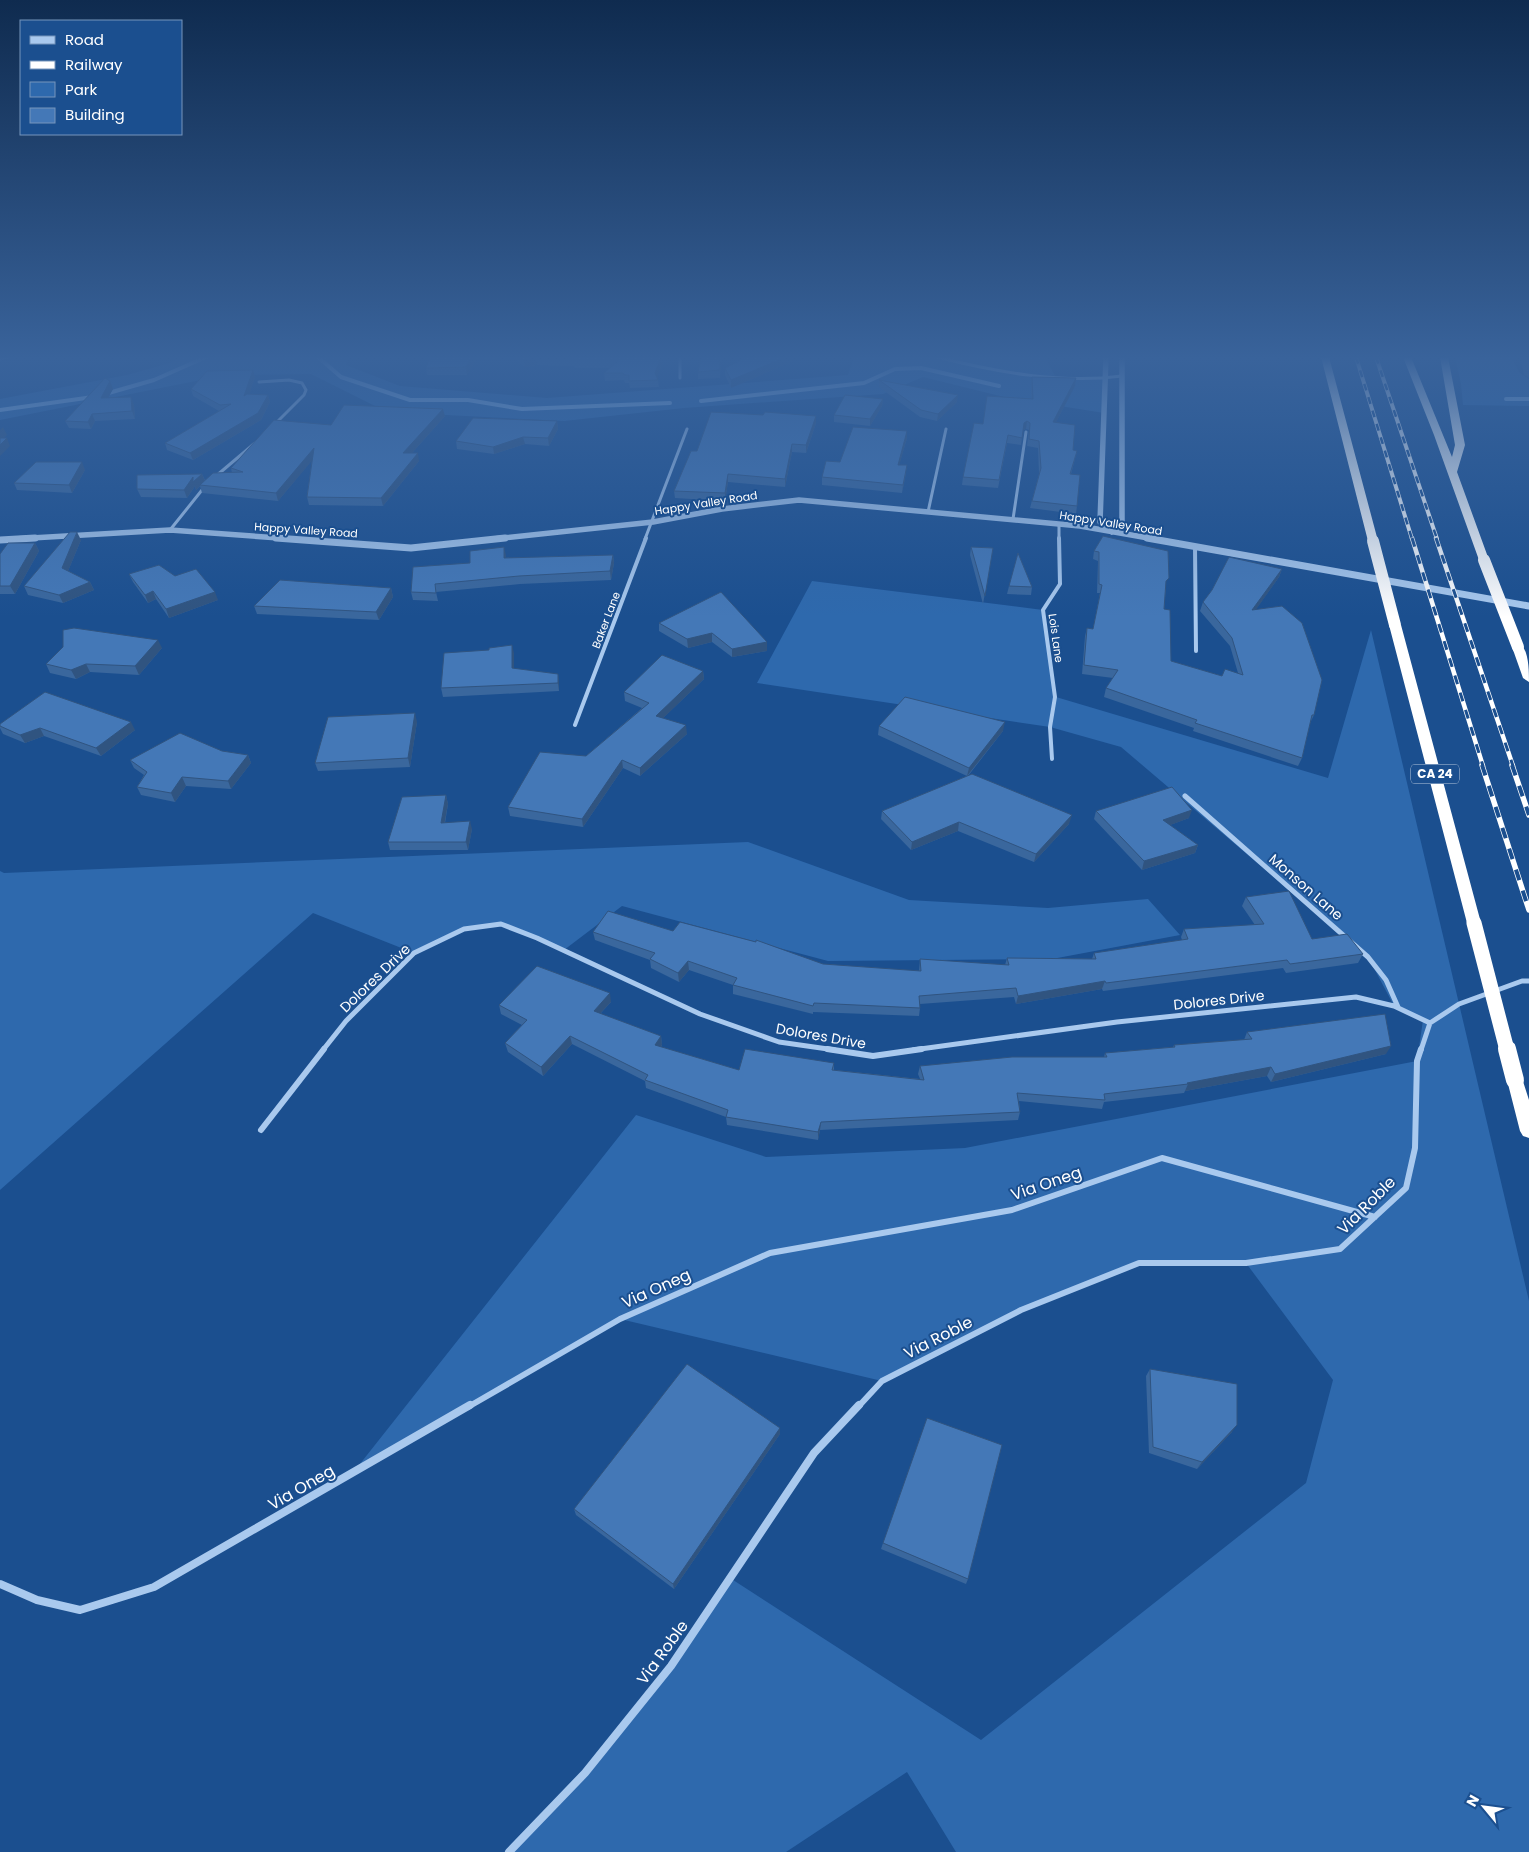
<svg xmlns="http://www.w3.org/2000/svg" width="1529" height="1852" viewBox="0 0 1529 1852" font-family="Poppins,sans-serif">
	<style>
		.green { fill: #2e69ad }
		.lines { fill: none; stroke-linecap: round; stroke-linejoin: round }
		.stream { stroke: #9cc4f0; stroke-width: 4 }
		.minor-far4 { stroke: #a9c9ee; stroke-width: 3 }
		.minor-far3 { stroke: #a9c9ee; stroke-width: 4 }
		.minor-far2 { stroke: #a9c9ee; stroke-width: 5 }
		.minor-far1 { stroke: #a9c9ee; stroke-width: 6 }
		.minor { stroke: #a9c9ee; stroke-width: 8 }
		.tertiary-far1 { stroke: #a9c9ee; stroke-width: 5.5 }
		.tertiary { stroke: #a9c9ee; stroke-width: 7 }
		.motorway { fill: #fff; fill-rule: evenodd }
		.rail-far2-casing { stroke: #fff; stroke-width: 4 }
		.rail-far1-casing { stroke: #fff; stroke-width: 4.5 }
		.rail-casing { stroke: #fff; stroke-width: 5.5 }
		.rail-far2 { stroke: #1b4f8f; stroke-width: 2.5; stroke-dasharray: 7; stroke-linecap: butt }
		.rail-far1 { stroke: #1b4f8f; stroke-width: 3; stroke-dasharray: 9; stroke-linecap: butt }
		.rail { stroke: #1b4f8f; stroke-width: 4; stroke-dasharray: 11; stroke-linecap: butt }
		.motorway-bridge-far2 { stroke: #fff; stroke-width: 12 }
		.motorway-bridge-far1 { stroke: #fff; stroke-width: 15 }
		.motorway-bridge { stroke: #fff; stroke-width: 18 }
		.wall { fill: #3a679d }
		.shaded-wall { fill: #305480 }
		.building { fill: #4478b7; stroke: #305480 }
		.labels { text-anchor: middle; stroke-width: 4; stroke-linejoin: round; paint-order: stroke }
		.far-street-label { font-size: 11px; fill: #fff; stroke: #1b4f8f }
		.shield { fill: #1b4f8f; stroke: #bbcadd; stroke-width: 1 }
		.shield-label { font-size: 12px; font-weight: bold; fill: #fff }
		.street-label { font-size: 14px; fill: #fff; stroke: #1b4f8f }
		.near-street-label { font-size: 16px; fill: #fff; stroke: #1b4f8f }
	</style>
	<rect width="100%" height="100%" fill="#1b4f8f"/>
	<path class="green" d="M179 357H348L346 365 400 386 547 398 848 375 854 357H1045L1055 376 1105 378 1104 413 1004 397 923 377 883 394 684 408 564 421 387 412 311 374 226 375 0 420V399L127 375 173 362Z
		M1455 357H1511L1520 373 1529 379V406L1463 405 1461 384Z
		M812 581 1043 610 1056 697 1328 778 1371 630 1529 1301V1852H956L907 1772 786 1852H509L585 1773 671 1666 730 1578 981 1740 1306 1483 1333 1380 1246 1263H1139L1021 1310 882 1381 620 1319 352 1474 636 1115 766 1157 965 1148 1417 1061 1423 1020 1393 1004 1368 957 1121 747 1050 727 757 683Z
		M748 842 909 900 1048 908 1148 899 1180 935 1052 959 828 961 622 906 564 950 501 924 464 929 414 953 313 913 0 1190V871L4 873Z"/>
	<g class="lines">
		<path class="stream" d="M318 357 341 377 410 400H468L522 409 670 403
			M105 394 154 380 206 357
			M1506 399H1529
			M701 401 864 383 895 369 921 368 999 386
			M0 410 93 397"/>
		<path class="minor-far4" d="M680 357V378
			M937 357C996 372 1061 384 1122 376
			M0 359 10 357
			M259 382 289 380 302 383 306 390 304 395 274 425
			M216 476 255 443
			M928 512 946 429
			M1013 519 1026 432
			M1059 524V539
			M170 530 206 485
			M645 539 687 429"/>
		<path class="minor-far3" d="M1195 547 1196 651
			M575 725 646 538
			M1052 759 1050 727 1055 697 1043 610 1060 584 1059 538"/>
		<path class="minor-far2" d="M1185 796 1368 957 1386 980 1398 1007
			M1430 1023 1459 1004 1522 981H1529
			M323 1050 346 1021 414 953 464 929 501 924 537 938 700 1014 779 1042 835 1050
			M913 1050 1117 1022 1356 997 1394 1006 1430 1023
			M1421 1050 1430 1023"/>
		<path class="minor-far1" d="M827 1049 873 1056 922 1049
			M261 1130 324 1049
			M468 1407 620 1319 770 1253 1012 1210 1162 1158 1375 1217
			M858 1407 882 1381 1021 1310 1139 1263H1246L1340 1249 1406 1188 1415 1148 1417 1061 1421 1049"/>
		<path class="minor" d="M0 1584 37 1600 80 1610 154 1587 470 1405
			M509 1852 585 1773 671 1666 814 1453 859 1405"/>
		<path class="tertiary-far1" d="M1106 357 1100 522 1112 532
			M1112 532 1122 524V357
			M14 539 170 530 293 539
			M493 539 653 522 722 509 799 500 1080 526 1154 539"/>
		<path class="tertiary" d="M276 538 411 548 505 538
			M1147 538 1529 606
			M0 540 35 538"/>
		<path class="motorway" d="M1321 357H1329L1378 541 1377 543H1369L1368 541Z
			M1403 357H1411L1452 457 1455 445 1440 357H1448L1465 445 1457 472 1489 560 1488 562 1484 563 1479 560 1434 435Z
			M1395 622 1401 625 1481 923 1479 927 1474 928 1469 927 1467 923 1389 625Z
			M1518 643C1529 647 1529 671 1529 682L1523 678 1512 647Z
			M1515 1073 1521 1075 1529 1100V1138L1523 1136 1520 1131 1507 1080 1509 1075Z"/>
		<defs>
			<path id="rail-far2" d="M1356 357 1412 539
				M1376 357 1437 539"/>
			<path id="rail-far1" d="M1412 538 1483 766
				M1436 538 1513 766"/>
			<path id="rail" d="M1482 765 1529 910
				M1512 765 1529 815"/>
		</defs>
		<use href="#rail-far2" class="rail-far2-casing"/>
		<use href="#rail-far1" class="rail-far1-casing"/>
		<use href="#rail" class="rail-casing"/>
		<use href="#rail-far2" class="rail-far2"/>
		<use href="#rail-far1" class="rail-far1"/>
		<use href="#rail" class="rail"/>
		<path class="motorway-bridge-far2" d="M1373 541 1395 625
			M1484 560 1518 647"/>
		<path class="motorway-bridge-far1" d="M1474 923 1507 1050"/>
		<path class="motorway-bridge" d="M1507 1049 1515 1080"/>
	</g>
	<path class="wall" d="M430 357H497L494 360H476L467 375H427L426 368Z
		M513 357H663V361L657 377 658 380 659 387 630 388 629 383H625L624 380 605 381 604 373 610 368H575L574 366 537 365 525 367Z
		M721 357 720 378 698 379V372Z
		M1520 357H1529V378L1524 375Z
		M793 361 731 388 725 375V368Z
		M253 370 255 377 249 394 268 395 270 402 261 420 193 460 167 450 165 443 219 411 193 396 191 389Z
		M1032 377 1076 378 1075 386 1056 422 1073 450 1077 451 1071 474 1077 506 1076 514 1030 508 1039 474 1038 448 1027 446 1029 430 1026 429 1023 430 1021 445 1007 443 998 488 962 485 963 477 1031 399V384Z
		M879 380 957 402 937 421 920 417 879 387Z
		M110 381 113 389 108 398 134 405 135 419 95 421 91 429 69 428 65 421Z
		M883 399 882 406 870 426 834 422V415Z
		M445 416 412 453 419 461 383 506 309 505 307 497 312 460 278 501 202 493 200 486 196 490 195 486 187 498 141 497 137 489 202 474 205 480 232 473 231 468 331 425Z
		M557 421 558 429 549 446 525 444 494 454 457 449 456 441Z
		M816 423 806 453 792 452 785 487 728 482 725 501 675 498 674 491 697 451Z
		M907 431V438L899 465 906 473 902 493 822 485V477L840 462Z
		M85 470 72 493 17 490 14 483Z
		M1103 536 1166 586V587L1164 609 1171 661 1222 676 1238 673 1230 646 1200 611 1203 602 1282 569 1279 577 1256 609 1314 715 1310 723 1302 758 1298 766 1193 731 1194 728 1104 697 1106 688 1113 678 1082 674 1085 636 1087 628 1093 629 1100 593H1097L1098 561 1093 559 1094 551Z
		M81 540 68 571 90 582 94 590 63 603 28 595 24 586Z
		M35 543 39 551 15 594H0V554Z
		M971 547 993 548 983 604 970 555Z
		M506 555 505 558 613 555 614 563 611 580 520 584 436 592 438 601 413 600 411 592 470 563Z
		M129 574 175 576 218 600 169 618 156 599 148 603 133 582Z
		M1009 586 1032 587 1031 595 1007 594Z
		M391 588 393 597 379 620 257 614 254 606Z
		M659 623 767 642V651L732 657 712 642 688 648 659 631Z
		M162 648 139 675 90 672 76 679 50 673 46 664Z
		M514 653V669L558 674 559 683V691L443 697 441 688Z
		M703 671 704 679 663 718 687 734 640 776 623 768 583 827 510 816 508 807 586 756 642 708 625 701 624 692Z
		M417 722 410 767 318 771 315 763Z
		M0 724 135 730 101 756 44 736 25 743 3 734 0 728Z
		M879 726 1003 731 968 776 1069 824 1034 862 958 831 911 850 881 819 882 811 967 776 878 735Z
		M222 751 248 755 251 763 231 789 186 786 175 802 141 795 137 787 144 775 134 768 130 760Z
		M446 795 448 804 445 823 472 829 468 850H390L388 842Z
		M1096 811 1189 818 1170 825 1198 845 1195 853 1142 870 1094 819Z
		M1246 897 1312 939 1363 954 1358 963 1286 973 1283 968 1103 991 1102 989 1016 1004 1014 997 920 1004V1008L919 1016 813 1012V1014L733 994V985L689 970 679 982 651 968 650 960 595 940 593 932 673 931 823 964 919 971 920 959 1005 965 1007 958 1092 959 1094 953 1182 940 1181 937 1184 929 1255 925 1242 906Z
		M611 1002 600 1014 661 1036 662 1045 661 1047 739 1070 834 1063V1070L920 1079 918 1074 920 1066 1104 1057 1105 1053 1173 1047 1174 1045 1244 1040 1247 1032 1386 1054 1271 1082 1267 1076 1185 1091 1184 1093 1104 1102 1102 1109 1019 1101 1020 1112 1018 1120 820 1130 818 1140 727 1125 726 1117 646 1088 645 1081 572 1044 543 1076 508 1052 505 1043 522 1025 501 1014 499 1005Z
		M1150 1369 1232 1432 1197 1469 1149 1453 1146 1376Z
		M780 1434 674 1589 576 1515 574 1509Z
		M883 1543 968 1579 966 1584 881 1549Z"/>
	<path class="shaded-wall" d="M472 357H475L476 360 467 375 466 367Z
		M661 357H663V361L656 381 655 373Z
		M786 357H793V361L731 388V380Z
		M536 358 537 365 525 367 524 360Z
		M253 370 255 377 246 404 244 396Z
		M1076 378 1075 386 1052 430 1053 422Z
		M110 381 113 389 104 405 101 398Z
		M268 395 270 402 261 420 193 460 190 453Z
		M958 395 957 402 937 421 938 414Z
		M131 397 134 405 135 419 132 411Z
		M883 399 882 406 870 426V419Z
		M443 409 445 416 405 461 403 453Z
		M92 414 95 421 91 429 88 422Z
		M816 416V423L806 453V445Z
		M557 421 558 429 549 446 548 438Z
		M1027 421 1026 429 1023 430 1024 423Z
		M3 427 7 435 0 442V430Z
		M907 431V438L897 473 898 465Z
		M523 437 525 444 494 454 493 447Z
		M7 438 10 446 0 456V445Z
		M792 444V452L785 487V479Z
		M314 448 316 456 278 501 276 493Z
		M418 453 419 461 383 506 381 498Z
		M82 462 85 470 72 493 69 485Z
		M907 465 906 473 902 493 903 485Z
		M202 474 205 481 200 485V486L196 490 195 486 187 498 184 490 193 477Z
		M728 474V482L725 501V493Z
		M77 532 81 540 66 576 62 568Z
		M35 543 39 551 15 594 10 586Z
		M504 547 506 555 505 566 504 558Z
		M613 555 614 563 611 580 610 571Z
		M1282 569 1279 577 1250 618 1252 610Z
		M90 582 94 590 63 603 59 595Z
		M391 588 393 597 379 620 376 612Z
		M153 591 156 599 148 603 145 595Z
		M215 592 218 600 169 618 166 609Z
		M712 633V642L688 648 687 639Z
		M158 640 162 648 139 675 135 666Z
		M767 642V651L732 657V649Z
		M512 645 514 653V677L512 668Z
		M86 664 90 672 76 679 71 670Z
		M703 671 704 679 657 724 656 716Z
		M558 674 559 683V691L558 683Z
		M415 713 417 722 410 767 408 758Z
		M131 722 135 730 101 756 96 748Z
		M1005 722 1003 731 967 776 969 768Z
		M686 725 687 734 640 776V768Z
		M40 728 44 736 25 743 20 735Z
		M248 755 251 763 231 789 228 781Z
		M622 760 623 768 583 827 582 819Z
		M182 777 186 786 175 802 171 793Z
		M446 795 448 804 443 831 441 823Z
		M1192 810 1189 818 1160 829 1163 820Z
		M1072 815 1069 824 1034 862 1036 854Z
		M470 821 472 829 468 850 466 842Z
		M959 822 958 831 911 850 912 842Z
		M1198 845 1195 853 1142 870 1144 861Z
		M688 961 689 970 679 982 678 973Z
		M1105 981 1102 989 1016 1004 1018 996Z
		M610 993 611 1002 595 1019 594 1011Z
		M570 1036 572 1044 543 1076 541 1067Z
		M661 1036 662 1045 656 1054 655 1045Z
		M1391 1046 1386 1054 1271 1082 1275 1074Z
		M1271 1067 1267 1076 1185 1091 1188 1084 1187 1083Z
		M821 1122 820 1130 818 1140V1132Z
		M1237 1425 1232 1432 1197 1469 1202 1462Z
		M780 1428V1434L674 1589 673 1584Z"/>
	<path class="building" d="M430 357H472L466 367 426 368Z
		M521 357H661L655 373 658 380 629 381V375H624L623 373H604L618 361H574V359L536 358 524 360Z
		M701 357H720V370L698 372Z
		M747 357H786L731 380 725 368Z
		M253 370 244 396 247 394 268 395 258 413 190 453 165 443 231 404 220 405 191 389 207 371Z
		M1032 377 1076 378 1053 422 1075 425 1073 450 1077 451 1070 474 1080 475 1077 506 1032 501 1041 468 1039 441 1029 439 1030 423 1027 421 1024 423 1022 438 1008 435 999 480 963 477 974 423 983 424 987 396 1033 399Z
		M105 378 110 381 101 398 131 397 132 411 92 414 88 422 65 421Z
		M879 380 958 395 938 414 921 410Z
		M845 395 883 399 870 419 834 415Z
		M344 405 443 409 403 453H418L381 498 307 497 314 448 276 493 200 485 213 473 243 472 231 468 274 420 331 425Z
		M711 412 763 415 765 412 816 416 806 445 792 444 785 479 728 474 725 493 674 491 691 451H697Z
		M473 418 557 421 548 438 523 437 493 447 456 441Z
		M853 427 907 431 898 465H907L903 485 822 477 826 461 840 462Z
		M0 438H7L0 445Z
		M36 462H82L69 485 14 483Z
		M202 474 193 482V477L184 490 137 489V475Z
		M70 532H77L62 568 90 582 59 595 24 586Z
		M1103 536 1168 551 1169 578 1166 581 1164 609 1170 610 1171 661 1222 676 1225 669 1243 675 1232 638 1203 602 1212 590 1229 557 1282 569 1252 610 1282 606 1302 623 1322 680 1314 715H1312L1302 758 1195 723 1197 720 1106 688 1118 670 1084 665 1087 628 1093 629 1102 585 1099 584V552L1094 551Z
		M8 543H35L10 586H0V554Z
		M504 547V558L613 555 610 571 519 576 435 584 436 593 411 592 413 567 470 563V551Z
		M971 547 993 548 985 596Z
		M1018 553 1032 587 1009 586Z
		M159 565 175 576 196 569 215 592 166 609 153 591 145 595 129 574Z
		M280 580 391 588 376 612 254 606Z
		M721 592 767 642 732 649 712 633 687 639 659 623Z
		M74 628 158 640 135 666 86 664 71 670 46 664 63 647V630Z
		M512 645V668L558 674V683L441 688 444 653 489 650V648Z
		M662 655 703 671 656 716 686 725 640 768 622 760 582 819 508 807 540 752 586 756 649 703 624 692Z
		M45 692 131 722 96 748 40 728 20 735 0 726V724Z
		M905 697 1005 722 969 768 879 726Z
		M415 713 408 758 315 763 328 717Z
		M180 733 222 751 248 755 228 781 182 777 171 793 137 787 147 772 130 760Z
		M972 774 1072 815 1036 854 959 822 912 842 882 811Z
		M1172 787 1192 810 1163 820 1198 845 1144 861 1096 811Z
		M446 795 441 823 470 821 466 842H388L402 797Z
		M1289 891 1312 939 1347 934 1363 954 1290 964 1287 960 1106 983 1105 981 1018 996 1016 988 919 996 920 1008 814 1003 813 1006 733 985 737 978 688 961 678 973 650 959 655 953 593 932 608 911 673 931 680 922 756 942V940L823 964 921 971 920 959 1009 965 1007 958 1096 959 1094 953 1188 939 1184 929 1264 924 1246 897Z
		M537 966 610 993 594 1011 661 1036 655 1045 739 1070 745 1049 834 1063 832 1070 924 1080 920 1066 1012 1057H1107L1105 1053 1175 1047 1174 1045 1252 1039 1247 1032 1385 1014 1391 1046 1275 1074 1271 1067 1187 1083 1188 1084 1104 1094 1105 1100 1017 1093 1020 1112 821 1122 818 1132 726 1117 728 1110 645 1080 648 1075 570 1036 541 1067 505 1043 527 1020 499 1005Z
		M687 1364 780 1428 673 1584 574 1509Z
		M1150 1369 1237 1384V1425L1202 1462 1153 1447Z
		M927 1418 1002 1445 968 1579 883 1543Z"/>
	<linearGradient id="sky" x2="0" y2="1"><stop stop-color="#0f2b4f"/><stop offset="0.58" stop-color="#39639b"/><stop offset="1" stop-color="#39639b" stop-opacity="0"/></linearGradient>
	<rect width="1529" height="617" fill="url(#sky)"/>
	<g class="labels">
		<g class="far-street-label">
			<text transform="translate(706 503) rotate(-9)" y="4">Happy Valley Road</text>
			<text transform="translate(1111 523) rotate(9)" y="4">Happy Valley Road</text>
			<text transform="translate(306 530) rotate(4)" y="4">Happy Valley Road</text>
			<text transform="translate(606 620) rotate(-69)" y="4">Baker Lane</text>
			<text transform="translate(1056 638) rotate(82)" y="4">Lois Lane</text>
		</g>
		<rect class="shield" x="1411" y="764.5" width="48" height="19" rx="4"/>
		<g class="shield-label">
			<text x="1435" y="778">CA 24</text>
		</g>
		<g class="street-label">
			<text transform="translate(1306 887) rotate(41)" y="5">Monson Lane</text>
			<text transform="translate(375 978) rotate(-44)" y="5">Dolores Drive</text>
			<text transform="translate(1219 1000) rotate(-6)" y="5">Dolores Drive</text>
			<text transform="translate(821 1036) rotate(10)" y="5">Dolores Drive</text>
		</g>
		<g class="near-street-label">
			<text transform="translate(1046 1183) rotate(-19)" y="6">Via Oneg</text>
			<text transform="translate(1366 1205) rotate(-45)" y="6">Via Roble</text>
			<text transform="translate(656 1288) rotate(-24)" y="6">Via Oneg</text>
			<text transform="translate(938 1337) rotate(-27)" y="6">Via Roble</text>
			<text transform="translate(301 1487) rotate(-30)" y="6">Via Oneg</text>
			<text transform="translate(662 1652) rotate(-54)" y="6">Via Roble</text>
		</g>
	</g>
	<rect x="20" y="20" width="162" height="115" fill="#1b4f8f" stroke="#7695bc"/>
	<rect x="30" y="36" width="25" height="8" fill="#a9c9ee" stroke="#7695bc"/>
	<text x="65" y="45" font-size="15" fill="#ffffff">Road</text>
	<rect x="30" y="61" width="25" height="8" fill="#ffffff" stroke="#7695bc"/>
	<text x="65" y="70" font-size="15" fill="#ffffff">Railway</text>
	<rect x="30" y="82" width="25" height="15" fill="#2e69ad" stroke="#7695bc"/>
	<text x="65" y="95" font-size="15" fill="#ffffff">Park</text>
	<rect x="30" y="108" width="25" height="15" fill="#4478b7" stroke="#7695bc"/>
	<text x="65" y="120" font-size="15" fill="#ffffff">Building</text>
	<g transform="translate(1484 1807) rotate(299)" stroke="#1b4f8f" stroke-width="4" paint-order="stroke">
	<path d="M0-4L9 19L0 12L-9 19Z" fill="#ffffff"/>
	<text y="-8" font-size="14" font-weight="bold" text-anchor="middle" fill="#ffffff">N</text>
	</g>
</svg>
